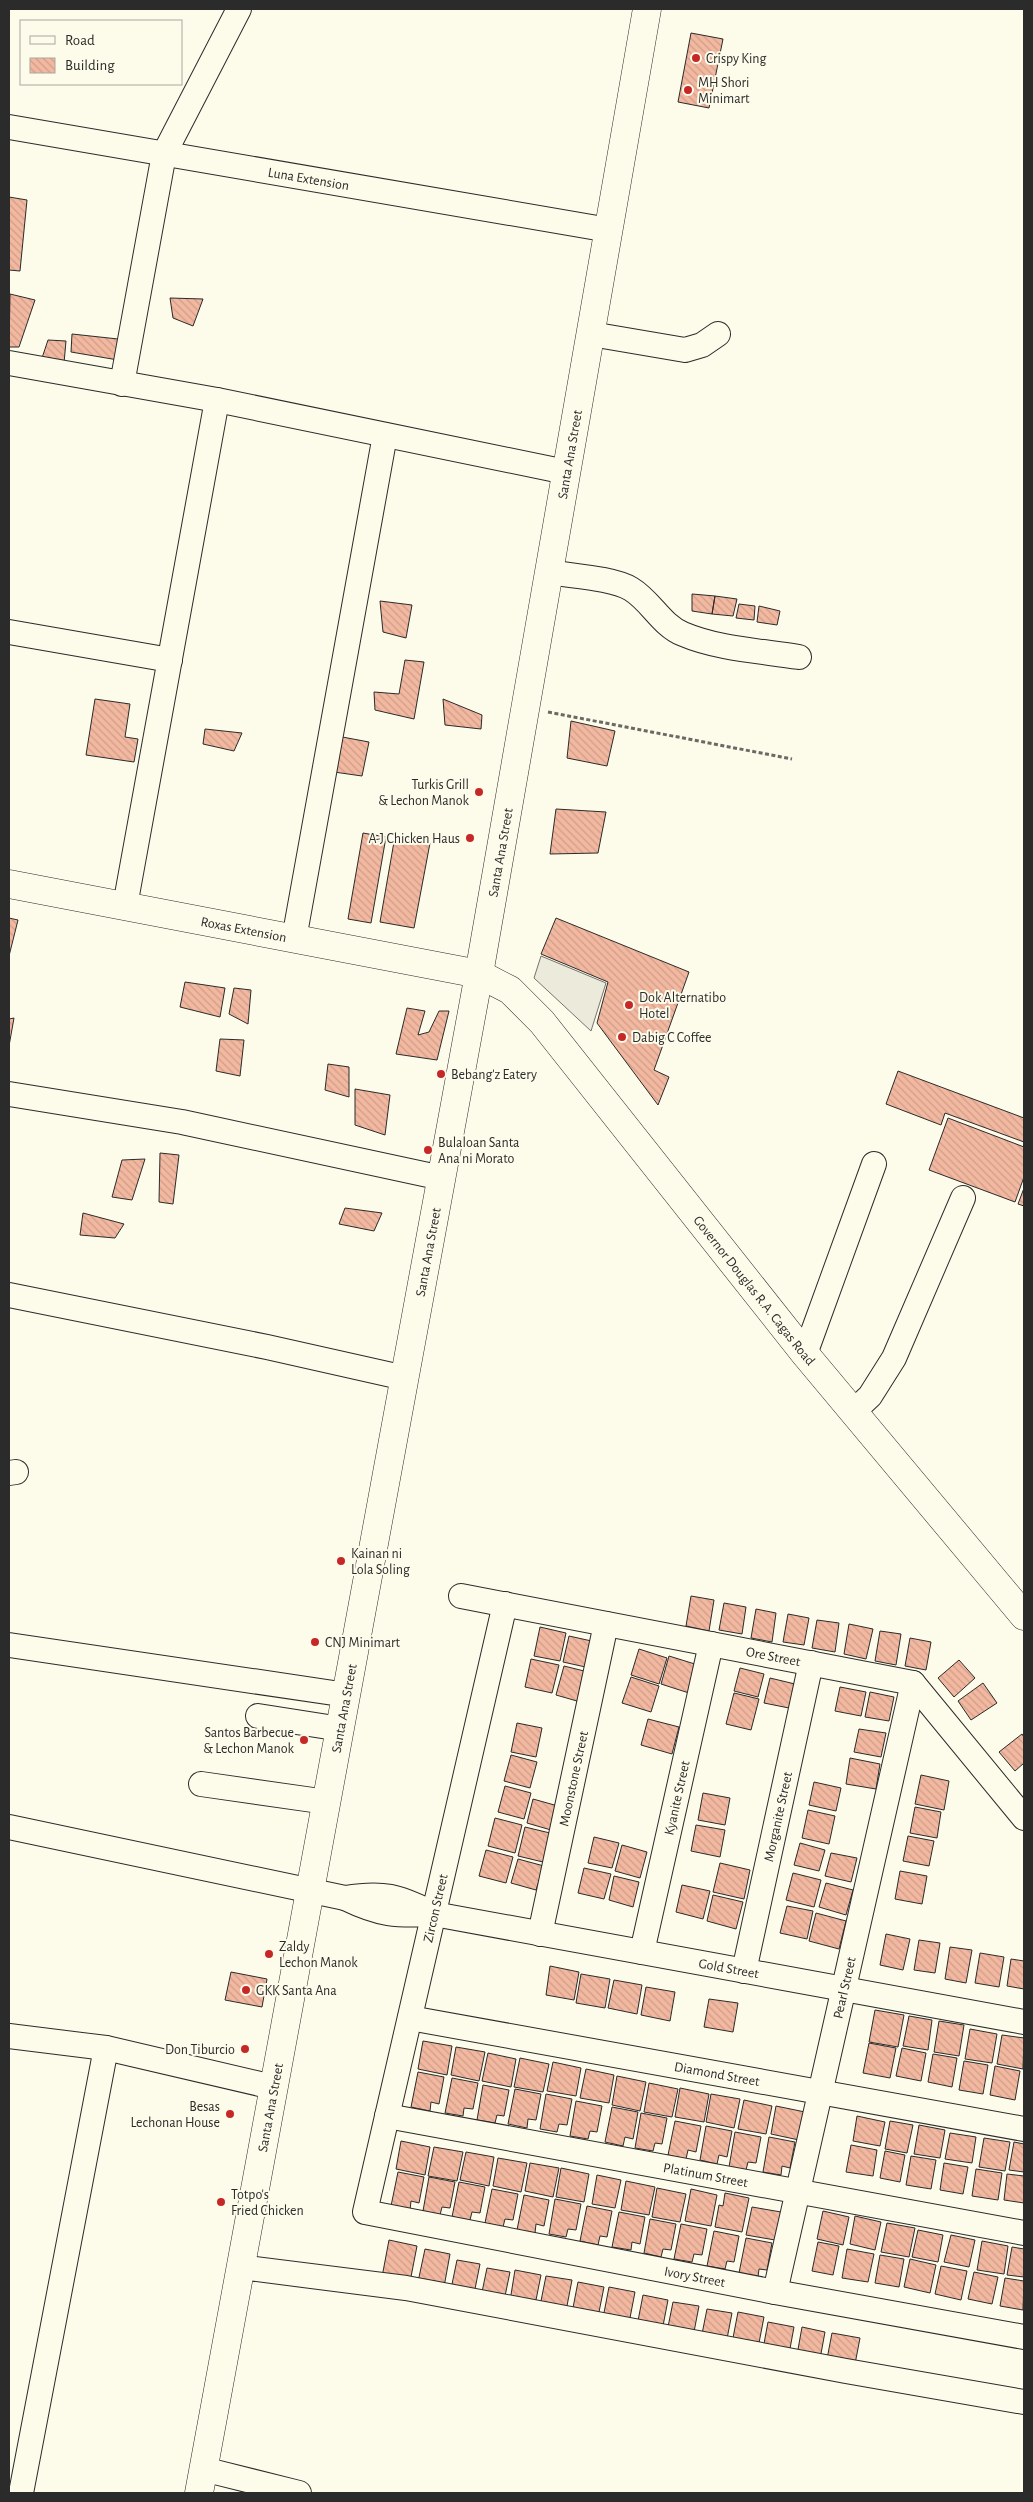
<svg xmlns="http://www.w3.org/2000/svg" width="1033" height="2502" viewBox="0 0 1033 2502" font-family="'Alegreya Sans',sans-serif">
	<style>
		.parking { fill: #eceadb; stroke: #74746e }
		.building { fill: url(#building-back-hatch); stroke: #2b2b2b }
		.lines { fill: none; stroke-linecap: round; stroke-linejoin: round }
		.minor-casing { stroke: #2b2b2b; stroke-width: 26 }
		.major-casing { stroke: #2b2b2b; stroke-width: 29 }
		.path { stroke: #6a6964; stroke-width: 3; stroke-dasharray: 4 2.5; stroke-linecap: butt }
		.minor { stroke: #fdfbea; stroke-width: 24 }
		.major { stroke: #fdfbea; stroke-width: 28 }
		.poi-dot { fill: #c62828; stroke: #fdfbea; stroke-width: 2 }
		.labels { text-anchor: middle; stroke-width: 4; stroke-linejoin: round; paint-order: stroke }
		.poi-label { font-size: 14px; fill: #2b2b2b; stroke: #fdfbea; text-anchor: start }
		.street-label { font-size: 14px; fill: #2b2b2b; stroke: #fdfbea }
	</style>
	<defs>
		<pattern id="building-back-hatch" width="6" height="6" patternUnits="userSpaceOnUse" patternTransform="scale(1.25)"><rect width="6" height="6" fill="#f2b8a0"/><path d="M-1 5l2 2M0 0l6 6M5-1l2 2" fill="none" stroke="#d09e8a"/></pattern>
	</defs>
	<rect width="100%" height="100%" fill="#fdfbea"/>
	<path class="parking" d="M541 956 606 983 591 1031 534 978Z"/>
	<path class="building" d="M691 33 723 39 709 108 678 102Z
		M9 197 27 200 20 271 9 270Z
		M10 294 35 300 19 347H9Z
		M170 298 203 299 193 326 173 318Z
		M72 334 118 339V360L71 352Z
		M48 340 66 341 64 363 41 361Z
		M692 594 715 596 712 614 692 611Z
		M715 596 737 599 733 616 712 614Z
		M380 601 412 605 406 638 383 632Z
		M739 604 755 606 754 620 736 618Z
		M759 606 780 611 777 625 757 622Z
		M405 660 424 662 414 719 375 710 374 692 399 694Z
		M95 699 130 704 125 737 138 739 134 762 86 755Z
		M443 699 482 715 481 729 445 725Z
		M571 721 615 731 607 766 567 758Z
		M205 729 242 733 234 751 203 744Z
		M337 736 369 742 362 776 334 772Z
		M556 809 606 812 598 853 550 854Z
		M363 833 386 837 371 923 348 919Z
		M395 836 430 843 414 928 380 922Z
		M9 918 18 920 9 956Z
		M556 918 689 972 654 1070 669 1077 658 1105 597 1023 608 982 541 954Z
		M185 982 225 988 220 1017 180 1007Z
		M234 988 251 990 248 1024 229 1014Z
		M407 1008 425 1011 418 1035 429 1032 439 1011H449L437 1060 396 1054Z
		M14 1018 9 1046V1019Z
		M220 1039 244 1040 240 1076 216 1071Z
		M328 1064 349 1067V1097L325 1090Z
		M898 1071 1024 1118V1142L945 1113 941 1125 886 1104Z
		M355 1089 390 1095 385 1135 355 1125Z
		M948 1118 1024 1147V1177L1015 1202 929 1170Z
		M160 1153 179 1155 173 1204 159 1202Z
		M145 1159 132 1200 112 1197 122 1160Z
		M1024 1188V1206L1018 1204Z
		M345 1208 382 1213 374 1231 339 1224Z
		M83 1213 124 1224 115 1238 80 1235Z
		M691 1596 714 1600 709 1631 686 1626Z
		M724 1603 746 1607 742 1634 719 1630Z
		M756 1609 776 1613 772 1642 751 1638Z
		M788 1614 809 1618 804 1645 783 1642Z
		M817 1620 839 1623 835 1652 812 1648Z
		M849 1624 873 1629 866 1659 844 1654Z
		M540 1627 566 1633 560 1661 534 1656Z
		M880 1631 901 1634 896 1665 875 1661Z
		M569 1636 596 1642 590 1668 563 1662Z
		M910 1638 931 1642 926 1670 905 1666Z
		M639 1649 667 1658 659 1684 631 1675Z
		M669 1656 698 1665 689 1693 661 1684Z
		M531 1659 559 1665 552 1693 525 1687Z
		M959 1660 975 1678 954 1697 938 1678Z
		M564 1666 592 1673 584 1703 556 1695Z
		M740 1668 764 1674 758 1697 734 1691Z
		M631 1677 659 1686 651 1712 622 1703Z
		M770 1678 795 1684 789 1708 764 1703Z
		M983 1683 997 1703 971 1720 958 1701Z
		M840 1687 866 1692 861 1716 835 1711Z
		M870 1692 894 1697 889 1721 865 1717Z
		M734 1693 759 1699 751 1730 726 1724Z
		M648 1719 679 1727 672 1754 641 1745Z
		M517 1723 542 1728 536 1757 511 1752Z
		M859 1729 886 1733 881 1757 854 1752Z
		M1022 1734 1024 1737V1763L1015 1771 999 1752Z
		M511 1755 537 1762 530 1788 504 1781Z
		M850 1758 880 1764 876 1789 846 1784Z
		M921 1775 949 1781 944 1810 915 1804Z
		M814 1782 841 1788 836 1811 809 1805Z
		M505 1786 531 1793 524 1819 498 1812Z
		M703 1793 730 1798 725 1825 698 1820Z
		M533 1799 558 1806 551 1830 527 1823Z
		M915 1807 941 1812 937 1838 910 1833Z
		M808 1810 835 1816 829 1844 802 1838Z
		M495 1818 522 1825 515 1853 488 1846Z
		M696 1825 725 1830 720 1857 691 1851Z
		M525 1827 550 1833 543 1862 518 1856Z
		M908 1836 934 1841 929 1866 903 1861Z
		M594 1837 619 1843 612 1868 588 1863Z
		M800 1843 825 1850 819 1871 794 1865Z
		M622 1845 647 1852 640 1878 615 1871Z
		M486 1850 513 1857 506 1883 479 1876Z
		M831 1853 857 1858 851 1882 825 1876Z
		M518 1859 544 1866 536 1890 511 1883Z
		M720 1863 750 1870 744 1899 713 1892Z
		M584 1868 611 1874 604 1899 578 1893Z
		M900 1871 927 1876 922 1904 895 1899Z
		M793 1873 821 1880 814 1907 786 1900Z
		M614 1876 639 1882 633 1907 609 1900Z
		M826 1883 853 1890 846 1915 819 1907Z
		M682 1885 710 1891 703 1919 676 1912Z
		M713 1895 743 1902 736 1929 707 1921Z
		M787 1906 813 1911 807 1939 780 1933Z
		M816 1913 846 1921 839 1949 809 1941Z
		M886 1934 910 1939 903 1970 880 1965Z
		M919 1940 940 1943 935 1973 914 1970Z
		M950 1947 972 1950 966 1983 945 1979Z
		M980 1953 1004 1957 999 1987 975 1983Z
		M1011 1959 1024 1961V1989L1007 1986Z
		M550 1966 579 1972 574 2000 546 1995Z
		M231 1972 267 1979 262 2007 225 2000Z
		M581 1974 610 1979 605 2008 576 2003Z
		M614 1980 642 1985 637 2014 608 2008Z
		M646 1987 675 1992 670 2021 641 2015Z
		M709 1999 738 2003 733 2032 704 2027Z
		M875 2010 904 2015 898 2047 869 2042Z
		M909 2016 932 2020 928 2050 903 2046Z
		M939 2021 964 2025 959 2056 934 2052Z
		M970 2029 997 2034 992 2063 965 2059Z
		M1002 2035 1024 2038 1023 2069 997 2064Z
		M423 2041 452 2046 447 2075 418 2069Z
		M869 2043 896 2048 890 2078 863 2073Z
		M456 2047 485 2052 479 2081 451 2075Z
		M902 2048 926 2053 921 2081 896 2076Z
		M488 2053 516 2059 511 2087 482 2081Z
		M933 2054 957 2058 952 2087 928 2082Z
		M520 2058 549 2064 543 2092 514 2087Z
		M964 2061 988 2065 983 2094 959 2090Z
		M553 2062 581 2068 576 2096 547 2091Z
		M995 2066 1020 2071 1015 2100 990 2095Z
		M586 2069 614 2075 609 2103 580 2098Z
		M418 2072 444 2077 439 2104 431 2102 430 2111 411 2107Z
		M617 2076 646 2082 640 2111 612 2105Z
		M452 2078 478 2083 473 2109 464 2108 463 2116 445 2113Z
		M649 2083 678 2089 672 2117 644 2112Z
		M483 2085 509 2090 504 2116 497 2115 495 2123 477 2120Z
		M680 2088 709 2094 704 2122 675 2117Z
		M515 2089 541 2094 536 2120 528 2119 527 2128 508 2124Z
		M546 2094 572 2099 567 2125 559 2124 557 2132 540 2129Z
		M711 2094 740 2099 734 2128 706 2122Z
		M744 2100 772 2106 766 2134 738 2129Z
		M576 2101 602 2106 597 2132 590 2131 588 2139 570 2136Z
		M776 2106 805 2112 799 2140 771 2134Z
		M612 2107 638 2112 633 2139 625 2137 623 2146 605 2142Z
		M641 2113 667 2118 662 2144 655 2143 653 2151 635 2148Z
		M857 2116 885 2122 880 2146 853 2141Z
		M675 2121 701 2126 696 2152 688 2150 686 2159 668 2155Z
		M890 2121 913 2125 907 2153 885 2149Z
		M919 2125 945 2130 940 2158 914 2154Z
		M706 2126 732 2131 727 2157 719 2155 717 2164 700 2160Z
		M735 2132 761 2137 756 2163 748 2162 746 2170 729 2167Z
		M950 2133 976 2137 972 2163 945 2159Z
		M769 2137 795 2142 790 2168 782 2166 781 2175 763 2172Z
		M984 2138 1010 2142 1005 2171 979 2167Z
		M401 2141 430 2147 425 2175 396 2169Z
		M1014 2142 1024 2144V2172L1009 2170Z
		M851 2145 877 2150 873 2176 846 2172Z
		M434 2147 463 2152 457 2181 428 2176Z
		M885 2151 905 2155 900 2182 880 2178Z
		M466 2152 494 2157 489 2186 460 2180Z
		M911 2156 936 2160 931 2189 906 2185Z
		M498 2158 527 2163 521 2192 493 2186Z
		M530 2163 559 2168 553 2197 525 2191Z
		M944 2163 968 2167 963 2194 940 2190Z
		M561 2168 589 2174 584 2202 556 2197Z
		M976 2169 1002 2173 998 2200 972 2196Z
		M398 2172 424 2177 419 2203 411 2201 410 2210 391 2206Z
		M1007 2174 1024 2176V2203L1004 2200Z
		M597 2175 621 2180 615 2208 592 2204Z
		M429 2177 455 2182 450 2208 442 2207 440 2215 423 2211Z
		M626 2181 655 2187 649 2215 621 2210Z
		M459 2182 485 2187 480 2213 472 2212 470 2220 452 2217Z
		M657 2188 686 2194 680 2222 652 2217Z
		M492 2189 518 2194 513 2220 505 2219 503 2227 485 2223Z
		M691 2189 717 2195 711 2226 685 2221Z
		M725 2193 749 2198 742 2232 715 2227 719 2205 723 2206Z
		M524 2195 549 2200 544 2226 536 2224 535 2233 517 2230Z
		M555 2199 581 2204 576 2230 568 2229 566 2237 549 2234Z
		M587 2206 612 2211 607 2237 600 2236 598 2245 580 2241Z
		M752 2207 781 2212 775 2240 746 2235Z
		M823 2211 849 2217 843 2245 817 2239Z
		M619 2212 645 2217 640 2244 632 2242 631 2250 612 2247Z
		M855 2216 881 2222 875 2250 850 2244Z
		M650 2219 676 2224 671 2250 663 2249 661 2257 644 2253Z
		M887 2223 915 2228 909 2257 881 2252Z
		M681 2224 707 2229 702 2255 694 2254 692 2262 674 2259Z
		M918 2230 943 2235 938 2262 912 2257Z
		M714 2231 739 2236 734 2262 727 2261 725 2269 707 2266Z
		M951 2235 975 2240 969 2267 944 2262Z
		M746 2238 772 2243 767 2270 759 2269 758 2277 739 2273Z
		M389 2240 417 2246 410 2282 382 2277Z
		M982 2241 1008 2246 1004 2274 977 2270Z
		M818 2242 839 2246 833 2275 812 2271Z
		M1012 2247 1024 2249V2277L1007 2275Z
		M425 2249 450 2254 444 2287 418 2282Z
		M847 2249 874 2254 868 2282 842 2278Z
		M880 2255 904 2259 899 2287 875 2283Z
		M910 2259 936 2265 930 2293 904 2287Z
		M457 2260 480 2264 474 2294 451 2289Z
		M941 2266 967 2271 961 2300 935 2294Z
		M487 2268 510 2272 504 2301 481 2297Z
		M515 2270 541 2275 535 2305 510 2301Z
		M974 2272 998 2277 992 2304 968 2299Z
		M546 2276 572 2280 566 2311 540 2306Z
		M1005 2278 1024 2281 1023 2310 1000 2306Z
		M578 2282 604 2287 598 2317 572 2313Z
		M609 2287 635 2292 629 2323 603 2318Z
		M643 2295 668 2300 662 2331 637 2326Z
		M673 2302 699 2306 693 2337 667 2332Z
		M707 2309 732 2313 726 2344 701 2339Z
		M738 2312 764 2317 758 2348 732 2343Z
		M768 2322 794 2327 789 2354 763 2349Z
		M802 2327 825 2332 820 2359 797 2355Z
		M832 2333 860 2338 855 2364 827 2359Z"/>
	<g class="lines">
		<defs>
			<g id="minor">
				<path id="s1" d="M9 127 609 230"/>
				<path d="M591 334 685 350 702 345 718 334"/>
				<path d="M9 363 217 400 566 472"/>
				<path d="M122 384 164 154 239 9"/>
				<path d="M549 572C571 576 613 578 631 589 651 601 661 625 683 634 718 649 761 651 799 657"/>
				<path d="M9 632 170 660"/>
				<path d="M125 906 217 400"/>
				<path d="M294 939 385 435"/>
				<path d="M9 1094 182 1122 442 1178"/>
				<path d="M9 1295 267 1347 405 1378"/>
				<path d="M805 1354 874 1164"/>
				<path d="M853 1412 870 1396 894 1358 963 1198"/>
				<path d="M9 1473 16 1472"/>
				<path id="s2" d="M461 1596 913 1683 1024 1818"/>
				<path id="s3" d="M505 1604 365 2212 775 2292 1024 2337"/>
				<path d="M9 1645 347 1695"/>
				<path d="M258 1716 341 1729"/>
				<path d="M201 1784 327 1802"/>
				<path id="s4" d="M9 1827 345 1898C380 1915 396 1916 434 1914L1024 2022"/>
				<path d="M345 1898C384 1892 397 1896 432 1913"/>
				<path id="s5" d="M540 1934 606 1624"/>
				<path id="s6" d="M642 1952 711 1644"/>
				<path id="s7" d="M744 1971 811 1663"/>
				<path id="s8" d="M410 2018 1024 2129"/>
				<path d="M9 2036 106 2048 273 2087"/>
				<path id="s9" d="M387 2116 1024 2233"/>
				<path d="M240 2267 406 2288 846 2371 1024 2402"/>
				<path id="s10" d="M775 2292 913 1683"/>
				<path d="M203 2469 299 2493"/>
				<path d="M21 2493 106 2048"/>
			</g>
			<g id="major">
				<path id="s11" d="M9 884 479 974 510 990 542 1022 805 1354 1024 1616"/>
				<path id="s12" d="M199 2493 479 974 647 9"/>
			</g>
		</defs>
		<use href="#minor" class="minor-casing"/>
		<use href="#major" class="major-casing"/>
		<path class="path" d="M548 712 792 759"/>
		<use href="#minor" class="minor"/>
		<use href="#major" class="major"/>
	</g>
	<g class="poi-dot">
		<circle cx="696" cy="58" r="5"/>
		<circle cx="688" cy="90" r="5"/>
		<circle cx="479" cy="792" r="5"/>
		<circle cx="470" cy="838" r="5"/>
		<circle cx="629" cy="1005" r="5"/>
		<circle cx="622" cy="1037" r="5"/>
		<circle cx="441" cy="1074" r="5"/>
		<circle cx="428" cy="1150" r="5"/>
		<circle cx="341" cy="1561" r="5"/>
		<circle cx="315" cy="1642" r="5"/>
		<circle cx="304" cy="1740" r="5"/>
		<circle cx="269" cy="1954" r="5"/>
		<circle cx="246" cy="1990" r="5"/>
		<circle cx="245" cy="2049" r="5"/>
		<circle cx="230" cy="2114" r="5"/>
		<circle cx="221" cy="2202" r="5"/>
	</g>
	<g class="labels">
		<g class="poi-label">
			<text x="706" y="63">Crispy King</text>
			<text x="698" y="87">MH Shori<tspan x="698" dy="16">Minimart</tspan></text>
			<text x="469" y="789" text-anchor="end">Turkis Grill<tspan x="469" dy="16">&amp; Lechon Manok</tspan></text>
			<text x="460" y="843" text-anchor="end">A-J Chicken Haus</text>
			<text x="639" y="1002">Dok Alternatibo<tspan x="639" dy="16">Hotel</tspan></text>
			<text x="632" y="1042">Dabig C Coffee</text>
			<text x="451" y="1079">Bebang'z Eatery</text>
			<text x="438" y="1147">Bulaloan Santa<tspan x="438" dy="16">Ana ni Morato</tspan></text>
			<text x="351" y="1558">Kainan ni<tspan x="351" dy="16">Lola Soling</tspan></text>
			<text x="325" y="1647">CNJ Minimart</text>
			<text x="294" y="1737" text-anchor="end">Santos Barbecue<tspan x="294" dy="16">&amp; Lechon Manok</tspan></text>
			<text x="279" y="1951">Zaldy<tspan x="279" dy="16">Lechon Manok</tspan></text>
			<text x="256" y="1995">GKK Santa Ana</text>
			<text x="235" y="2054" text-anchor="end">Don Tiburcio</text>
			<text x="220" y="2111" text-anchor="end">Besas<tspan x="220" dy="16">Lechonan House</tspan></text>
			<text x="231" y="2199">Totpo's<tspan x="231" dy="16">Fried Chicken</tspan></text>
		</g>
		<g class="street-label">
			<text dy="5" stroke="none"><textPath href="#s1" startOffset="304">Luna Extension</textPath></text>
			<text dy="5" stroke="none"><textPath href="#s12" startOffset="2072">Santa Ana Street</textPath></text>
			<text dy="5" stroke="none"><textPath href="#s12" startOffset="1668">Santa Ana Street</textPath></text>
			<text dy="5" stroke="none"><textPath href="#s11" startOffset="239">Roxas Extension</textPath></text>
			<text dy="5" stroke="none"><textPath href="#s12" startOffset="1262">Santa Ana Street</textPath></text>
			<text dy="5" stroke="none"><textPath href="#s11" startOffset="901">Governor Douglas R.A. Cagas Road</textPath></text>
			<text dy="5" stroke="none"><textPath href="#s2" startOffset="318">Ore Street</textPath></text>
			<text dy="5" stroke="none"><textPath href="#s12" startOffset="798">Santa Ana Street</textPath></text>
			<text dy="5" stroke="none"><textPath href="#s5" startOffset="159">Moonstone Street</textPath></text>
			<text dy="5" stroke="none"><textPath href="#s6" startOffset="158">Kyanite Street</textPath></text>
			<text dy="5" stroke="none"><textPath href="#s7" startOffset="158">Morganite Street</textPath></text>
			<text transform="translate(435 1908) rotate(-77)" y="5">Zircon Street</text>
			<text dy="5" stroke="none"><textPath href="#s4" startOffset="735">Gold Street</textPath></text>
			<text dy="5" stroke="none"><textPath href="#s10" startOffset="312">Pearl Street</textPath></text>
			<text dy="5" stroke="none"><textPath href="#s8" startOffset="312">Diamond Street</textPath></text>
			<text dy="5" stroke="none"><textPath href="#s12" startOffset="392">Santa Ana Street</textPath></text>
			<text dy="5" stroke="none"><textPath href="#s9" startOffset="324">Platinum Street</textPath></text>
			<text dy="5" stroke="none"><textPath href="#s3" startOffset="960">Ivory Street</textPath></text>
		</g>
	</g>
	<rect width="1033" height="2502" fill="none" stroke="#2b2b2b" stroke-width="20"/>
	<rect x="20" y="20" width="162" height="65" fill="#fdfbea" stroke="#a9a89e"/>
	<rect x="30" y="36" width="25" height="8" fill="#fdfbea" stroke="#a9a89e"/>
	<text x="65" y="45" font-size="15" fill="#2b2b2b">Road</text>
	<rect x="30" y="58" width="25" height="15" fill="url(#building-back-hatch)" stroke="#a9a89e"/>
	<text x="65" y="70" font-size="15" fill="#2b2b2b">Building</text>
</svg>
